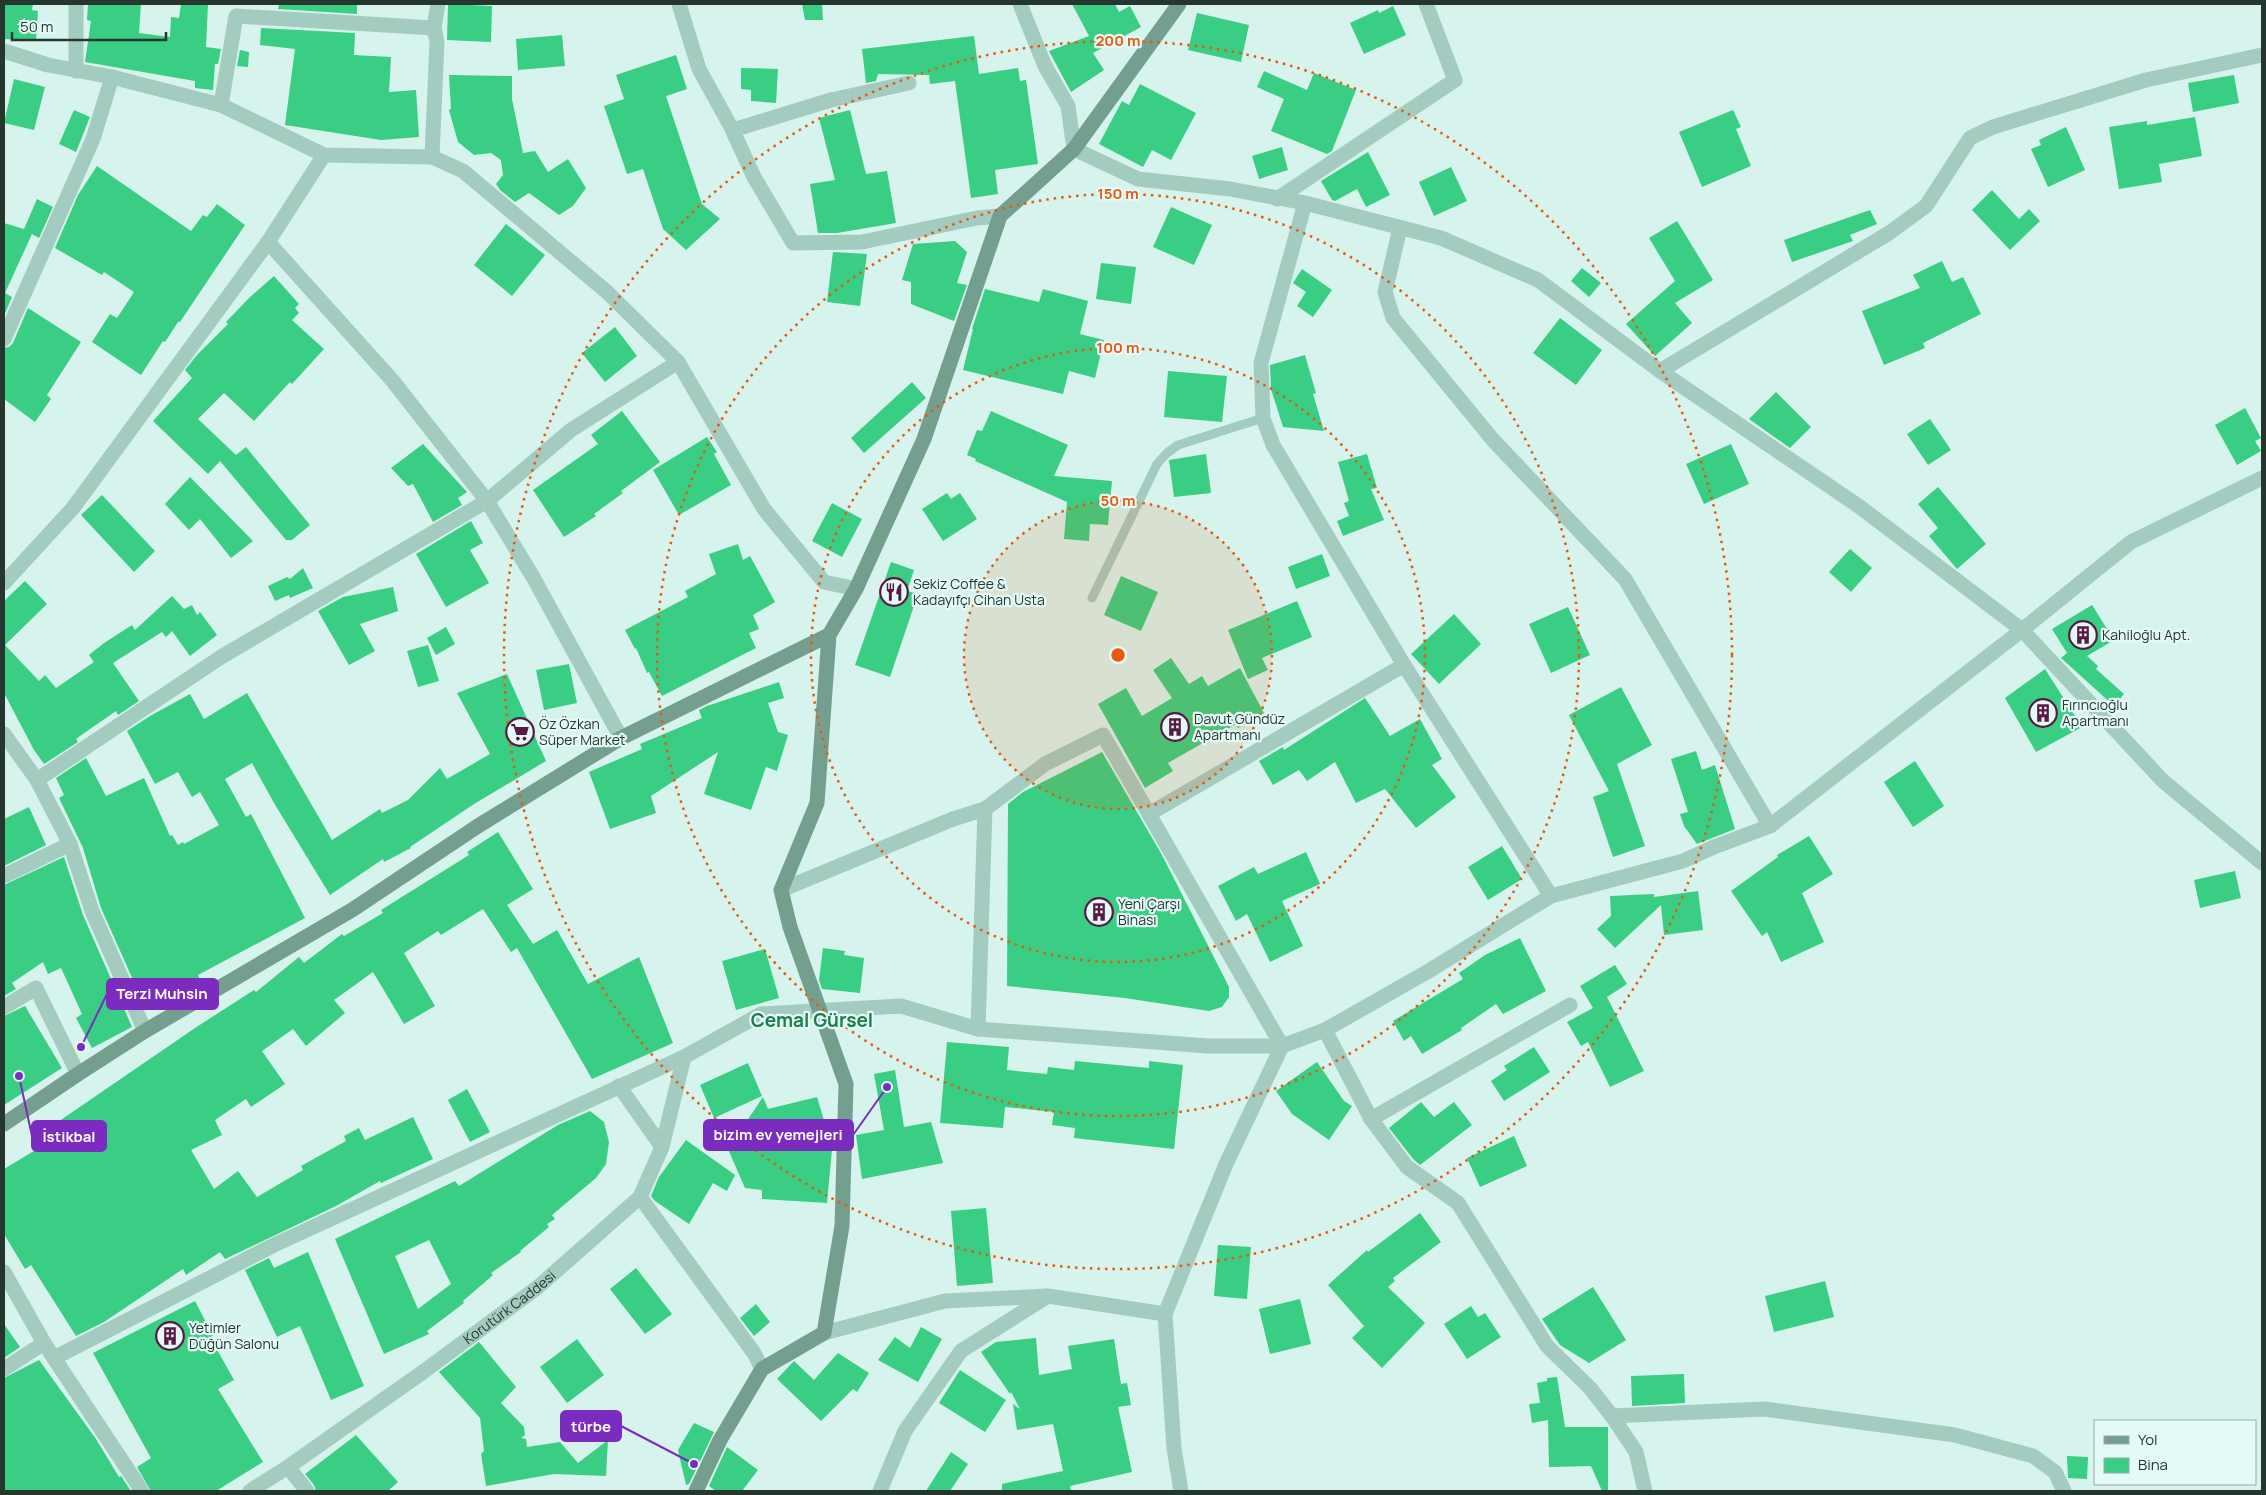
<svg xmlns="http://www.w3.org/2000/svg" width="2266" height="1495" viewBox="0 0 2266 1495" font-family="Manrope,sans-serif">
	<style>
		.building { fill: #39ce83; fill-rule: evenodd }
		.lines { fill: none; stroke-linecap: round; stroke-linejoin: round }
		.lane { stroke: #a3cbbf; stroke-width: 9 }
		.street { stroke: #a3cbbf; stroke-width: 15 }
		.secondary { stroke: #749f8e; stroke-width: 15 }
		.ring { fill: none; stroke: #e8590c; stroke-width: 2.5; stroke-dasharray: 2.5 5 }
		.labels { text-anchor: middle; stroke-width: 4.5; stroke-linejoin: round; paint-order: stroke }
		.poi-label { font-size: 14px; fill: #25362e; stroke: #e4faf6; text-anchor: start }
		.street-label { font-size: 14px; fill: #25362e; stroke: #e4faf6 }
		.district-label { font-size: 19px; font-weight: bold; fill: #187e4a; stroke: #e4faf6 }
		.centre { fill: #e8590c; stroke: #e4faf6; stroke-width: 2.5 }
		.ring-label { font-size: 15px; text-anchor: middle; font-weight: bold; fill: #e8590c; stroke: #e4faf6; stroke-width: 4.5; stroke-linejoin: round; paint-order: stroke }
		.leader { fill: none; stroke: #7b2cbf; stroke-width: 2 }
		.callout-dot { fill: #7b2cbf; stroke: #e4faf6; stroke-width: 2 }
		.callout { fill: #7b2cbf; stroke: #7b2cbf; stroke-width: 2 }
		.callout-label { font-size: 15px; text-anchor: middle; font-weight: bold; fill: #fff }
	</style>
	<rect width="100%" height="100%" fill="#d7f3ed"/>
	<path class="building" d="M4 4H33L32 10 38 11 36 41 4 39Z
		M88 4H141L139 33 170 37 171 17 179 18 181 4H208L206 47 221 49 218 64H215L213 90 195 88V81L85 62 91 21 87 20Z
		M279 4H357V14L278 9Z
		M448 4 492 6 491 42 447 40Z
		M802 4H822L823 20H805Z
		M1072 4H1115L1119 12 1130 6 1141 27 1093 53 1104 70 1071 92 1049 51 1089 36Z
		M1393 6 1406 35 1364 54 1350 23 1378 10 1379 13Z
		M1197 13 1249 25 1241 62 1188 50Z
		M261 28 355 33 354 55 391 57 389 92 416 90 419 137 381 140 285 125 295 49 260 45Z
		M562 35 565 66 518 70 516 39Z
		M974 36 979 74 1018 68 1020 81 1026 80 1038 164 995 170 998 194 971 198 955 81 930 84 929 75 878 74 876 81 866 83 862 49Z
		M240 50 249 52 248 67 237 66Z
		M676 55 687 89 666 96 702 204 720 219 686 250 663 229 643 169 627 174 604 106 624 99 616 75Z
		M741 68 778 69 776 103 751 101V90L741 89Z
		M1264 71 1307 90 1314 73 1356 90 1332 151 1327 154 1271 131 1284 99 1257 87Z
		M449 75 512 76V99L523 153 535 151 548 172 568 159 586 188 573 206 559 215 529 193 515 202 500 190 496 184 503 175 501 160 491 153 474 155 458 142 449 110 451 109Z
		M2234 75 2239 103 2193 112 2188 83Z
		M14 79 45 87 34 130 4 123Z
		M1140 84 1196 113 1171 160 1152 150 1143 167 1099 144 1122 101 1129 105Z
		M74 110 90 117 76 152 59 144Z
		M850 110 866 174 887 171 896 223 837 233H818L810 184 835 180 819 118Z
		M1733 110 1741 127 1736 129 1751 166 1702 187 1679 132Z
		M2195 117 2202 156 2159 164 2162 182 2119 189 2109 127 2147 121V125Z
		M2066 127 2085 170 2048 187 2031 149 2041 145 2039 140Z
		M1282 147 1288 170 1259 179 1252 156Z
		M1368 152 1390 195 1366 207 1357 189 1335 201 1332 200 1321 181Z
		M97 166 191 231 203 215 207 217 217 204 245 225 180 322H178L165 342 163 341 141 375 92 342 110 314 117 318 134 292 104 272 102 275 55 248 78 195Z
		M1451 167 1467 201 1434 216 1419 182Z
		M1992 190 2019 219 2029 209 2040 221 2010 250 1972 210Z
		M37 199 53 207 39 238 32 234 5 293 12 297 4 316V223L24 229Z
		M1171 207 1212 225 1194 265 1153 247Z
		M1870 210 1877 224 1850 235 1853 241 1792 262 1784 240Z
		M1677 221 1713 280 1675 303 1692 323 1655 356 1626 324 1675 281 1649 238Z
		M506 224 545 255 512 296 474 265Z
		M955 241 967 252 957 283 967 285 954 321 911 304V282L902 280 913 244Z
		M833 252 867 254 860 306 827 302Z
		M1942 261 1952 282 1963 277 1981 314 1923 343 1925 348 1884 365 1862 311 1920 288 1913 275Z
		M1101 263 1136 267 1131 304 1096 299Z
		M1582 268 1601 283 1589 297 1571 281Z
		M1302 269 1332 290 1313 317 1297 306 1306 292 1293 283Z
		M274 276 299 304 295 308 299 313 292 320 324 349 292 384 290 382 254 421 224 393 198 419 236 455 246 447 310 525 292 540H286L220 461 208 474 153 421 192 378 185 370 197 355 228 324 226 322 249 298Z
		M985 289 1039 302 1043 289 1088 301 1080 334 1104 340 1095 378 1069 371 1063 394 963 370 973 329H972Z
		M28 308 81 342 47 395 51 399 35 422 4 399V348L9 347 13 343Z
		M1560 318 1602 350 1576 385 1533 353Z
		M615 327 637 356 605 382 582 353Z
		M1305 355 1316 393 1313 394 1324 431 1283 427 1271 389 1270 365Z
		M1168 371 1227 376 1222 422 1164 417Z
		M912 382 926 398 864 453 851 438Z
		M1776 392 1811 427 1790 448 1749 419Z
		M2245 408 2261 438 2255 441 2261 451 2237 465 2215 425Z
		M622 411 660 462 621 491 623 493 594 514 596 516 564 537 533 490 598 444 591 435Z
		M991 411 1068 445 1054 476 1112 481 1108 525 1090 524 1089 541 1064 539 1067 502 975 461 976 459 967 455 977 430 982 431Z
		M1930 419 1951 450 1928 465 1907 434Z
		M707 437 717 452 714 454 731 485 679 515 653 470Z
		M423 444 467 492 458 498 462 505 433 522 413 484 408 486 391 468Z
		M1731 444 1749 484 1704 504 1686 464Z
		M1206 454 1211 493 1174 497 1169 460Z
		M1367 454 1377 488 1371 489 1384 520 1343 536 1337 521 1349 516 1344 503 1349 501 1338 462Z
		M190 477 253 541 231 558 200 519 189 530 165 504Z
		M1938 487 1986 544 1957 569 1929 536 1938 528 1918 504Z
		M947 493 951 499 960 493 977 519 943 541 922 509Z
		M102 495 155 551 134 572 81 515Z
		M832 503 862 519 842 557 812 541Z
		M471 521 483 543 470 550 489 583 446 607 416 554Z
		M738 544 743 560 750 556 775 602 753 615 759 629 749 633 756 648 662 696 649 672 647 673 636 648 635 649 625 630 688 597 685 591 716 574 709 554Z
		M1850 549 1872 568 1851 592 1829 572Z
		M1322 554 1330 576 1296 589 1288 567Z
		M891 562 914 570 907 591 918 594 890 677 855 665Z
		M303 568 313 588 290 598 289 595 275 601 268 586 287 577 290 579Z
		M1121 576 1158 592 1141 631 1104 615Z
		M25 581 47 604 5 645 39 681 45 675 56 688 94 662 89 655 104 643 132 625 135 630 172 596 184 609 192 605 197 615 200 612 217 635 190 656 172 631 166 637 162 632 113 663 139 701 118 715 116 711 80 736 76 739 78 742 44 764 34 750 4 693V601Z
		M393 587 398 611 360 624 375 651 349 665 318 611 343 597Z
		M1297 601 1312 637 1262 658 1268 670 1248 679 1228 630Z
		M2092 605 2114 640 2087 656 2098 666 2096 669 2124 694 2114 706 2061 658 2067 653 2052 629Z
		M1568 607 1590 655 1551 673 1529 624Z
		M1454 614 1481 644 1439 684 1411 654Z
		M446 627 455 644 436 655 427 638Z
		M428 645 439 681 418 687 407 651Z
		M1171 658 1189 684 1202 676 1208 686 1240 668 1264 713 1238 728 1236 724 1168 763 1173 771 1145 788 1098 704 1126 688 1142 716 1172 698 1153 670Z
		M569 664 577 703 544 710 536 670Z
		M2045 669 2082 727 2036 752 2005 698Z
		M507 674 546 761 474 804 410 847 411 848 384 862 383 859 330 895 274 803 252 763 225 779 246 817 251 814 305 918 198 975 202 984 146 1009 101 908 83 848 59 798 64 795 56 778 86 758 106 796 144 778 170 836 172 835 178 845 183 842 184 844 219 825 200 792 192 797 178 772 155 784 127 731 150 716 190 694 204 719 247 693 332 840 380 809 382 813 408 800 440 768 447 779 490 754 457 693Z
		M779 682 784 698 768 703 778 732 788 735 777 771 766 767 751 810 704 794 718 752 651 796 656 813 610 829 589 772 642 749 640 744 702 718 699 710 707 706Z
		M1621 687 1652 745 1617 764 1645 846 1613 857 1593 797 1609 791 1569 715Z
		M1365 698 1390 736 1420 719 1442 759 1432 765 1456 797 1416 828 1385 789 1356 803 1335 762 1307 781 1299 770 1273 785 1259 761 1283 747 1284 750Z
		M1696 751 1702 770 1715 765 1735 829 1697 844 1684 826 1680 814 1688 812 1671 759Z
		M1102 752 1162 855 1229 987V997L1222 1007 1209 1011 1125 998 1007 986 1008 804 1023 792Z
		M1915 761 1944 806 1913 827 1884 782Z
		M29 807 46 845 4 866V819Z
		M498 832 533 889 507 905 533 944 557 930 588 984 639 957 673 1043 592 1079 517 948 511 952 483 909 441 935 438 931 404 953 435 1006 404 1024 373 972 334 1000 345 1013 306 1046 293 1029 262 1051 285 1084 251 1107 246 1099 215 1120 222 1135 191 1150 214 1189 238 1171 257 1197 303 1170 301 1166 346 1141 344 1136 359 1128 365 1140 413 1117 433 1159 381 1183 380 1181 336 1206 225 1259 220 1252 186 1275 183 1269 104 1322 76 1336 31 1265 25 1269 4 1234V1169L42 1146 36 1137 195 1028 254 990 256 992 299 957 304 963 342 934 344 936 383 913 381 910 469 855 467 852Z
		M1809 836 1833 874 1802 893 1824 942 1781 962 1767 932 1762 936 1731 891 1778 857 1777 855Z
		M1502 846 1522 879 1488 900 1468 867Z
		M1306 852 1320 884 1282 901 1303 946 1270 962 1247 914 1236 921 1218 886 1254 867 1258 874Z
		M64 857 83 915 132 1027 92 1048 76 1018 82 1014 61 968 48 974 43 962 12 983 16 989 4 996V885Z
		M2235 871 2241 898 2200 908 2194 880Z
		M1698 891 1703 930 1664 935 1661 905 1615 948 1597 929 1611 916 1610 896 1654 894V897Z
		M1520 938 1546 991 1503 1014 1496 1004 1461 1028 1462 1030 1422 1054 1411 1036 1404 1041 1393 1021 1463 979 1459 973 1485 955Z
		M823 948 845 951 844 955 864 958 860 993 822 989 819 980Z
		M765 949 779 998 736 1010 722 961Z
		M1615 965 1627 984 1607 997 1644 1071 1610 1087 1588 1042 1581 1046 1567 1022 1593 1008 1580 986Z
		M25 1006 62 1068 4 1105V1016Z
		M947 1042 1009 1047 1007 1070 1047 1074 1048 1067 1074 1070 1075 1061 1149 1068V1061L1183 1065 1174 1149 1074 1138 1075 1128 1052 1125 1054 1112 1005 1107 1003 1128 940 1123Z
		M1534 1047 1550 1072 1504 1101 1491 1081 1507 1070 1504 1066Z
		M1317 1062 1344 1101 1352 1106 1329 1140 1292 1114 1276 1091Z
		M748 1063 762 1096 714 1118 700 1085Z
		M895 1070 904 1127 931 1122 943 1163 862 1179 856 1135 884 1130 874 1074Z
		M467 1089 490 1132 470 1142 448 1100Z
		M763 1097 768 1109 817 1097 830 1140 833 1139 827 1203 762 1199V1190L745 1188 728 1149Z
		M1421 1102 1434 1117 1454 1102 1472 1125 1420 1165 1414 1160 1389 1128Z
		M590 1111 604 1122 609 1142 606 1164 596 1178 552 1215 555 1219 547 1224 549 1227 520 1251 521 1252 491 1273 493 1275 463 1301 464 1303 427 1331 429 1334 384 1354 335 1239 455 1181 459 1186 558 1125ZM429 1240 451 1284 418 1309 395 1256Z
		M1514 1136 1527 1166 1480 1187 1467 1158Z
		M686 1140 735 1175 727 1191 713 1183 689 1224 655 1201 651 1196 659 1177Z
		M986 1208 993 1283 957 1286 951 1211Z
		M1420 1213 1441 1242 1393 1278 1395 1281 1388 1287 1425 1323 1382 1368 1352 1338 1364 1326 1328 1285 1367 1250 1368 1252Z
		M1218 1245 1251 1247 1247 1299 1214 1296Z
		M308 1252 364 1386 331 1400 300 1326 277 1337 245 1270 269 1258 274 1268Z
		M636 1268 672 1314 645 1334 610 1289Z
		M1825 1281 1834 1317 1774 1332 1765 1296Z
		M1593 1287 1626 1340 1589 1363 1560 1345 1542 1319Z
		M1300 1299 1311 1344 1270 1354 1259 1309Z
		M195 1301 213 1336 210 1337 234 1380 218 1389 263 1462 216 1491H151L137 1467 151 1458 93 1353Z
		M756 1304 770 1322 754 1336 740 1318Z
		M1471 1306 1478 1317 1485 1313 1501 1337 1467 1359 1444 1324Z
		M4 1324 20 1347 4 1358Z
		M921 1327 942 1339 918 1382 878 1360 895 1337 910 1348Z
		M1036 1338 1039 1375 1072 1369 1068 1346 1114 1339 1121 1384 1127 1383 1131 1405 1118 1407 1132 1472 1070 1486 1071 1491H1002V1484L1063 1471 1053 1424 1017 1430 1013 1404 1020 1409 1011 1392 1010 1394 981 1352 996 1342Z
		M577 1339 604 1375 567 1403 540 1367Z
		M479 1342 516 1387 501 1403 524 1427 525 1435 521 1438 526 1439 527 1447 560 1442 578 1463 608 1440 606 1476 554 1474 486 1486 481 1454 484 1451 480 1418 439 1372Z
		M838 1353 869 1373 857 1392 853 1389 821 1421 777 1379 794 1361 814 1380Z
		M39 1360 96 1439 119 1477 121 1476 131 1491H4V1378Z
		M960 1370 1006 1400 985 1432 939 1403Z
		M1684 1374 1685 1403 1632 1406 1631 1376Z
		M1557 1377 1565 1427H1608V1491H1602L1591 1466 1549 1467 1548 1420 1532 1423 1529 1404 1540 1403 1537 1383 1547 1381V1378Z
		M694 1423 714 1432 689 1484 686 1485 678 1450Z
		M356 1435 398 1482 388 1491H316L314 1485 305 1474Z
		M727 1447 758 1470 742 1491H716L709 1486Z
		M951 1452 968 1464 950 1491H926Z
		M2067 1456 2088 1457 2087 1479 2068 1478Z"/>
	<g class="lines">
		<path class="lane" d="M1092 598 1157 464 1167 453 1178 445 1263 418"/>
		<g class="street">
			<path d="M76 4V71"/>
			<path d="M679 4 699 69 731 127 754 177 793 243 862 242 977 218 1000 216"/>
			<path d="M1020 4 1045 66 1068 106 1074 149 1138 179 1230 189 1305 203 1441 238 1538 280 1660 371 1860 507 2022 630 2163 781 2262 863"/>
			<path d="M4 51 48 65 112 77 221 105 324 155 432 157 463 171 607 292 678 362 764 509 824 582 856 589"/>
			<path d="M221 105 236 16 434 28"/>
			<path d="M733 130 831 100 909 83"/>
			<path d="M432 157 437 42 434 28 438 4"/>
			<path d="M1277 199 1455 80 1426 4"/>
			<path d="M1305 203 1261 363 1263 418 1273 445 1404 665 1551 896"/>
			<path d="M1400 228 1385 292 1393 318 1493 440 1625 579 1770 826"/>
			<path d="M268 242 392 380 487 501 533 577 621 738"/>
			<path d="M4 339 93 139 112 77"/>
			<path d="M1660 371 1889 233 1926 206 1970 138 1993 127 2146 80 2262 55"/>
			<path d="M4 583 73 508 268 242 324 155"/>
			<path d="M4 734 37 780 70 844 92 911 145 1031"/>
			<path d="M37 780 221 657 487 501 571 430 678 362"/>
			<path d="M1149 814 1282 1046"/>
			<path d="M4 876 70 844"/>
			<path d="M781 890 953 819 985 809 1045 764 1103 735 1149 814 1404 665"/>
			<path d="M4 1007 36 988 78 1074"/>
			<path d="M978 1029 985 809"/>
			<path d="M1325 1030 1371 1119 1407 1167 1458 1203 1547 1346 1590 1388 1612 1416 1636 1452 1645 1491"/>
			<path d="M619 1086 662 1147"/>
			<path d="M1371 1119 1570 1005"/>
			<path d="M640 1197 754 1353 762 1369"/>
			<path d="M4 1272 44 1343 142 1491"/>
			<path d="M824 1333 945 1301 1046 1296"/>
			<path d="M54 1358 274 1245 684 1057 761 1014 901 1006 978 1029 1208 1046H1282"/>
			<path d="M4 1369 44 1343"/>
			<path d="M1612 1416 1764 1409 1955 1435 2033 1456 2055 1472 2064 1491"/>
			<path d="M288 1467 307 1491"/>
			<path id="s1" d="M250 1491 288 1467 423 1372 538 1287 640 1197 662 1147 684 1057"/>
			<path d="M880 1491 905 1431 961 1351 1048 1296 1165 1314"/>
			<path d="M1181 1491 1174 1448 1165 1314 1226 1164 1282 1046 1325 1030 1427 972 1551 896 1683 861 1714 847 1770 826 2022 630 2131 542 2262 478"/>
		</g>
		<path class="secondary" d="M4 1124 78 1074 145 1031 352 910 478 826 621 738 829 635
			M696 1491 720 1440 762 1369 824 1333 842 1226 846 1084 790 927 781 890 817 803 829 635 856 589 924 439 1000 216 1074 149 1179 4"/>
	</g>
	<circle cx="1118" cy="655" r="154" fill="#e8590c" fill-opacity=".12"/>
	<g class="ring">
		<circle cx="1118" cy="655" r="154"/>
		<circle cx="1118" cy="655" r="307"/>
		<circle cx="1118" cy="655" r="461"/>
		<circle cx="1118" cy="655" r="614"/>
	</g>
	<defs>
		<symbol id="restaurant-ring" viewBox="-11 -11 22 22"><circle r="9.5" fill="#e4faf6" stroke="#5a1845" stroke-width="1.5"/><path d="M-5-6h1v4h1v-4h1v4h1v-4h1v5L-1.5 .5V6h-2V.5L-5-1ZM5-6V6H3V1.5H1.5Q1.5-4 5-6Z" fill="#5a1845"/></symbol>
		<symbol id="building-ring" viewBox="-11 -11 22 22"><circle r="9.5" fill="#e4faf6" stroke="#5a1845" stroke-width="1.5"/><path d="M-4-6H4V6H1V3H-1V6H-4ZM-2.5-4.3h1.7v1.8h-1.7ZM.8-4.3h1.7v1.8H.8ZM-2.5-1h1.7V.8h-1.7ZM.8-1h1.7V.8H.8Z" fill="#5a1845"/></symbol>
		<symbol id="supermarket-ring" viewBox="-11 -11 22 22"><circle r="9.5" fill="#e4faf6" stroke="#5a1845" stroke-width="1.5"/><path d="M-6-5.5h2.5l.6 2H6L4.5 2H-2.5L-4.4-4H-6ZM-1.5 3.2a1.3 1.3 0 1 0 .1 0ZM3 3.2a1.3 1.3 0 1 0 .1 0Z" fill="#5a1845"/></symbol>
	</defs>
	<g fill-rule="evenodd">
		<use href="#restaurant-ring" x="878" y="576" width="32" height="32"/>
		<use href="#building-ring" x="2067" y="619" width="32" height="32"/>
		<use href="#building-ring" x="2027" y="697" width="32" height="32"/>
		<use href="#building-ring" x="1159" y="711" width="32" height="32"/>
		<use href="#supermarket-ring" x="504" y="716" width="32" height="32"/>
		<use href="#building-ring" x="1083" y="896" width="32" height="32"/>
		<use href="#building-ring" x="154" y="1320" width="32" height="32"/>
	</g>
	<g class="labels">
		<g class="poi-label">
			<text x="913" y="589">Sekiz Coffee &amp;<tspan x="913" dy="16">Kadayıfçı Cihan Usta</tspan></text>
			<text x="2102" y="640">Kahiloğlu Apt.</text>
			<text x="2062" y="710">Fırıncıoğlu<tspan x="2062" dy="16">Apartmanı</tspan></text>
			<text x="1194" y="724">Davut Gündüz<tspan x="1194" dy="16">Apartmanı</tspan></text>
			<text x="539" y="729">Öz Özkan<tspan x="539" dy="16">Süper Market</tspan></text>
			<text x="1118" y="909">Yeni Çarşı<tspan x="1118" dy="16">Binası</tspan></text>
			<text x="189" y="1333">Yetimler<tspan x="189" dy="16">Düğün Salonu</tspan></text>
		</g>
		<g class="street-label">
			<text dy="5" stroke="none"><textPath href="#s1" startOffset="318">Korutürk Caddesi</textPath></text>
		</g>
		<g class="district-label">
			<text x="812" y="1027">Cemal Gürsel</text>
		</g>
	</g>
	<circle cx="1118" cy="655" r="8" class="centre"/>
	<g class="ring-label">
		<text x="1118" y="46">200 m</text>
		<text x="1118" y="199">150 m</text>
		<text x="1118" y="353">100 m</text>
		<text x="1118" y="506">50 m</text>
	</g>
	<path class="leader" d="M81 1047L107 994M887 1087L853 1135M19 1076L32 1136M694 1464L621 1426"/>
	<g class="callout-dot">
		<circle cx="81" cy="1047" r="5"/>
		<circle cx="887" cy="1087" r="5"/>
		<circle cx="19" cy="1076" r="5"/>
		<circle cx="694" cy="1464" r="5"/>
	</g>
	<g class="callout">
		<rect x="107" y="979" width="111" height="30" rx="5"/>
		<rect x="704" y="1120" width="149" height="30" rx="5"/>
		<rect x="32" y="1121" width="74" height="30" rx="5"/>
		<rect x="561" y="1411" width="60" height="30" rx="5"/>
	</g>
	<g class="callout-label">
		<text x="162" y="999">Terzi Muhsin</text>
		<text x="778" y="1140">bizim ev yemejleri</text>
		<text x="69" y="1142">İstikbal</text>
		<text x="591" y="1432">türbe</text>
	</g>
	<rect width="2266" height="1495" fill="none" stroke="#25362e" stroke-width="10"/>
	<rect x="2094" y="1420" width="162" height="65" fill="#e4faf6" stroke="#98aca6"/>
	<rect x="2104" y="1436" width="25" height="8" fill="#749f8e" stroke="#98aca6"/>
	<text x="2138" y="1445" font-size="15" fill="#25362e">Yol</text>
	<rect x="2104" y="1458" width="25" height="15" fill="#39ce83" stroke="#98aca6"/>
	<text x="2138" y="1470" font-size="15" fill="#25362e">Bina</text>
	<path d="M12 32v8h154v-8" fill="none" stroke="#25362e" stroke-width="2.5"/>
	<text x="20" y="32" font-size="15" fill="#25362e" stroke="#e4faf6" stroke-width="4" paint-order="stroke">50 m</text>
</svg>
